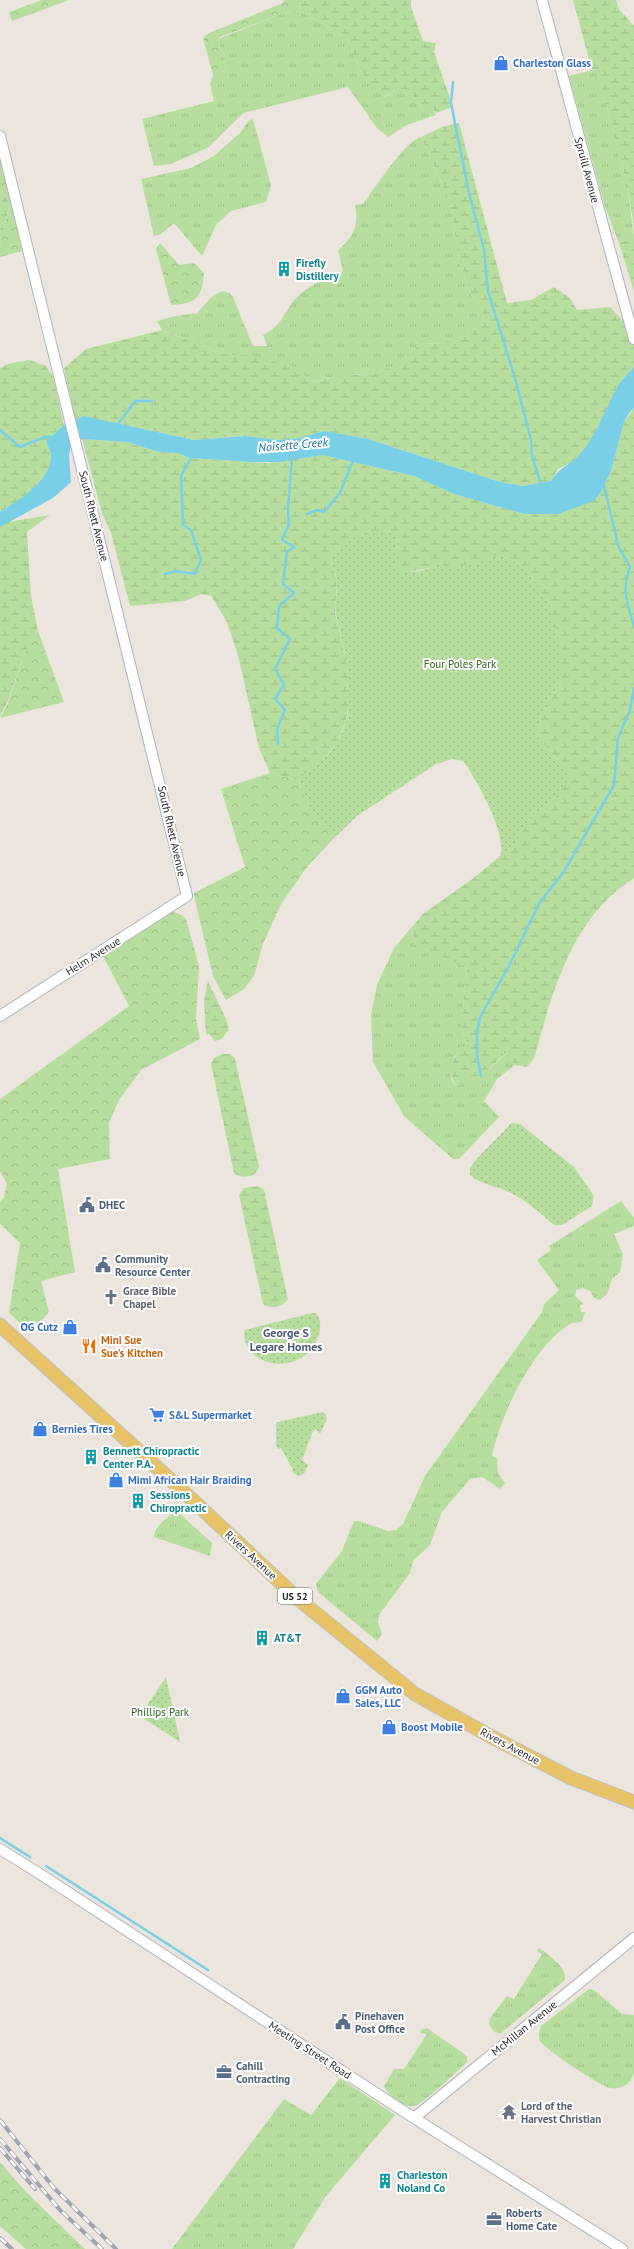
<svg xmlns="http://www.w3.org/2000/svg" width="634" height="2249" viewBox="0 0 634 2249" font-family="'PT Sans',sans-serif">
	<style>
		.grass { fill: url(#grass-tufts) }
		.forest { fill: url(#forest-crowns) }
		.wetland { fill: url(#wetland-marsh) }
		.park { fill: url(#park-dots) }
		.water { fill: #78cfe6 }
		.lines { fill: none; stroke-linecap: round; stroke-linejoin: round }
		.stream { stroke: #78cfe6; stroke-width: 2.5 }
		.tertiary-casing { stroke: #b1b4bd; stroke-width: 12 }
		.primary-casing { stroke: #c3c3c3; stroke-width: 15 }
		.tertiary { stroke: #fff; stroke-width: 10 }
		.primary { stroke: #e7c267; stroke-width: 13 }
		.rail-casing { stroke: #a1a4b3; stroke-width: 4 }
		.rail { stroke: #fff; stroke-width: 2.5; stroke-dasharray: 8; stroke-linecap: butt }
		.labels { text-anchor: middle; stroke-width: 4; stroke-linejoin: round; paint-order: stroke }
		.shield { fill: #fff; stroke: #6a6a6a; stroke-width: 1 }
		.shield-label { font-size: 10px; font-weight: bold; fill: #2a2a2a }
		.shop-label { font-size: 11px; font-weight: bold; fill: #366cbe; stroke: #fff; text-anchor: start }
		.street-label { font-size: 11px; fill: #2a2a2a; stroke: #fff }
		.culture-label { font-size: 11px; font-weight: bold; fill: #0d838f; stroke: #fff; text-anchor: start }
		.park-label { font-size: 11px; fill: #31631f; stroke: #fff }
		.service-label { font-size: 11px; font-weight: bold; fill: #4e5e75; stroke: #fff; text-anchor: start }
		.worship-label { font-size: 11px; font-weight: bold; fill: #5b616d; stroke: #fff; text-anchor: start }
		.food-label { font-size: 11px; font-weight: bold; fill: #c56008; stroke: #fff; text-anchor: start }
		.water-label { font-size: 12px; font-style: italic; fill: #176e92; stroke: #fff }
		.neighbourhood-label { font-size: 12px; font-weight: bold; fill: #4e5878; stroke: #fff }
	</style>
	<defs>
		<pattern id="grass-tufts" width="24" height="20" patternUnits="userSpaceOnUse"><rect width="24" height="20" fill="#b7de9e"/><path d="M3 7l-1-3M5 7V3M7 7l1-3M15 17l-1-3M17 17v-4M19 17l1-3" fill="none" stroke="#9ebf88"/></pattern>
		<pattern id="forest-crowns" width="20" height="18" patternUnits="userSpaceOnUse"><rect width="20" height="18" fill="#b7de9e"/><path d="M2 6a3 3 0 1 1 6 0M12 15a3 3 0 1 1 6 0" fill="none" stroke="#9ebf88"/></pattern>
		<pattern id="wetland-marsh" width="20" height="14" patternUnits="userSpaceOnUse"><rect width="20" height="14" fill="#b7de9e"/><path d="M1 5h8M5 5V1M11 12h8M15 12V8" fill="none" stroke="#9ebf88"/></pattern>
		<pattern id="park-dots" width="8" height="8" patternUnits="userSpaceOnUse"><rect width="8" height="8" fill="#b7de9e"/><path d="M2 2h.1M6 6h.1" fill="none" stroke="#9ebf88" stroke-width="1.8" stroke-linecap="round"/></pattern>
	</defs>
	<rect width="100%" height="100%" fill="#ebe5dd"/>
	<path class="grass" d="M301 11 348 39 360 71 385 97C407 81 410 91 422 111L432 108 436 115 407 125 388 137 377 128 348 87 243 113 209 147 171 164 154 166 142 119 214 101 210 84 213 75 227 70 218 39 281 14Z
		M597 69 627 185 634 237 619 243 605 207 569 76Z
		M253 119 271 185 266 202 231 211 216 225 202 256 174 223 161 234 154 236 141 179 191 168 214 156 241 132 248 121Z
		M421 137 450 201 459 261 471 295 481 308 484 318 471 334 441 343 421 344 394 366 372 374 342 375 313 382 292 367 255 357 222 354 162 330 157 321 175 316 197 313C207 304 217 283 232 295L253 346H267L263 335C284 325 283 312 297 297 310 284 327 278 343 272L338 250C354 237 359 225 355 205L363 204C374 189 406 140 421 137Z
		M411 928 416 946 467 966 461 1029 467 1044 454 1057 451 1079 456 1086 467 1077 481 1076 508 1052 515 1065 497 1079 484 1101 499 1117 459 1159H453L404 1116 373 1062 371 1015 377 985 394 948Z
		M621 1201 634 1218V1226L614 1234 623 1254 620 1272 612 1279 607 1294 600 1300 594 1298 590 1291 583 1288 576 1290 575 1296 584 1304 580 1305 581 1312H585L582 1321C578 1323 574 1322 570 1324 533 1346 500 1416 492 1456L497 1458 498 1473 505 1483 500 1489 482 1477 470 1479 442 1512 430 1545 413 1561 410 1573 379 1615 378 1622 382 1634 377 1641 318 1592 316 1584 342 1551 354 1521H359L388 1531 396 1530 403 1524 425 1476 542 1312 544 1304 559 1290 537 1260 551 1250 549 1246Z
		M175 1512 179 1513 212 1543 210 1556 154 1537C155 1526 166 1518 175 1512Z
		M539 1948C549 1955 567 1967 565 1980L500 2034 494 2032 489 2024 490 2018 507 1996 514 1999 542 1954 537 1951Z
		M589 1989 594 1990 622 2014 634 2015C634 2027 634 2064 634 2073 631 2084 621 2090 610 2088 602 2087 543 2048 540 2041 538 2036 539 2031 541 2026Z
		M427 2028 463 2053 467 2057V2062C459 2070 424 2102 417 2105 404 2110 389 2097 384 2086L394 2069H404L427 2034 420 2033 421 2030Z
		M340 2078 395 2115 326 2196 293 2249H172L284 2099 311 2115Z"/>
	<path class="forest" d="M42 0H69L12 21 9 12Z
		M284 0H300L301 11 281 14 220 37 218 39 227 70 213 75 203 38 209 33 283 3Z
		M0 159 13 208 22 251 0 257V244L10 203 0 190Z
		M160 243 179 265 194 263 204 273C202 298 196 304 171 305L156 249Z
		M38 631 64 702 0 718 8 703 28 643Z
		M270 773 298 780 314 817 334 838 307 867 281 904 263 944 254 976 244 989 226 1000 213 976 194 896V893L245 867 221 789Z
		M173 912 182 915 186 919 199 966 196 1018 200 1039 141 1070 119 1100 109 1123 110 1159 58 1169 75 1272 41 1281 49 1312 30 1332 9 1313 20 1243 0 1224V1202L4 1197 7 1184 0 1171V1099L129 1006 103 956 167 914Z
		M0 2162 24 2190 85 2249H26L0 2226Z"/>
	<path class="wetland" d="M300 0H411V7L423 41 436 43 434 52 453 107 436 113 432 108 422 111C410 91 407 81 384 97L360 71 348 39 301 11Z
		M573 0H616L619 9 634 26V228L627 185 597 69 592 70Z
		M459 123 507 303 531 300 554 287 570 298 577 310 610 307 634 332V367L619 385 598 430 584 450 576 460 558 469 551 481 523 486 500 482 368 439 324 431 299 438 278 440 246 436 194 440 84 416 75 420 64 368 86 349 162 330 222 354 253 356 292 366 314 382 342 375 372 374 394 366 421 344 441 343 471 334 484 318 481 308 471 295 459 261 450 201 421 137 442 127Z
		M0 190 10 203 0 244Z
		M634 237V291L619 243Z
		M30 360 46 366 53 377 64 425 46 441C48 446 51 452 51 456 51 482 19 500 0 512V368L8 364Z
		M634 408V878C571 918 553 991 534 1058L527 1067 515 1065 507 1052 481 1076 467 1077 457 1087C444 1069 454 1057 467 1043L461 1029 467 967 416 946 411 928 423 914 471 880 516 843 530 817 555 798 560 763 537 736 541 717 562 680 550 605 525 569 508 557H490L482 561 450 569 434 567 403 573 395 563 398 549 393 531 378 532 330 557 337 580 335 612 349 672 351 697 345 723 337 743 322 760 298 780 270 773 259 748 238 655 226 620 211 596 201 594 185 601 130 606 111 533 102 513 82 439 127 442 159 452 178 453 190 458 251 462 268 463 322 455 414 476 454 494 524 514H558L601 492 611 471 624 422Z
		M50 515 27 532 31 596 38 631C18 655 17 689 0 716V527L8 522Z
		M208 981 227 1021 229 1031C222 1034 227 1039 215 1041L209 1034 206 1035 204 1001Z
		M222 1054H230L235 1059 259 1166C258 1177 242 1180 234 1173L211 1064 214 1058Z
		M258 1186 264 1190 288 1300C280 1307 273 1310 263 1304L239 1195 244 1188Z"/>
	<path class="park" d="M394 531 398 549 395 563 403 572C416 572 429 571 439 563L450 568 482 561 490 557H508L525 569 550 605 560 646 562 680 541 717 537 736 571 776 555 798 530 817 516 843 500 856C508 836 476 778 463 761L452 759 436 764 357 816 334 838 314 817 298 780C311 768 328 758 337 742 361 702 345 656 336 614 334 603 338 592 337 581 336 573 332 565 330 557 353 535 361 532 394 531Z
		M511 1123 520 1124 574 1167 594 1196 592 1206 562 1225H554C540 1213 527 1201 511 1193 498 1186 481 1185 470 1175V1168C482 1151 498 1139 511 1123Z
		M312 1313H316C321 1319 321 1326 319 1333 309 1376 244 1372 244 1332L245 1330Z
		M323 1412 326 1415 327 1419 320 1434 316 1429 313 1431 302 1460 308 1465 304 1474 298 1476 292 1472 293 1470 281 1448 278 1449 276 1446V1423C279 1421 315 1414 323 1412Z
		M166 1677 180 1742 140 1716Z"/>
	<path class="water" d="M634 367V408L629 413 624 422 611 471 601 492 594 501 558 514H524L454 494 414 476 322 455 280 462H251L190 458 178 453 159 452 127 442 82 439 71 446 69 455 71 482 53 498 0 527V512C19 500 51 481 51 456 51 452 48 446 46 441L64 425 84 416 194 440 246 436 278 440 299 438 324 431 368 439 500 482 523 486 551 481C561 465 574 464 585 448 600 427 606 407 618 386 622 379 629 373 634 367Z"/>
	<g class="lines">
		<path class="stream" d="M453 82 451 103 469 193 484 250 488 291 515 378 531 440 532 456 541 484
			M117 426 135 401H152
			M0 430 20 447 45 437H53
			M603 481 618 545 630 567C621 590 628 605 634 627
			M307 514 317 510 324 512 340 493 353 460
			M165 574 176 571 195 574 201 560 191 530 183 525 181 476 192 456
			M278 744 277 729 285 710 275 699 284 685 275 669 290 639 277 628 279 606 294 593 283 584 287 552 294 547 282 540 289 524 288 508 292 458
			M481 1076 477 1055V1032L480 1017 508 968 540 902 563 873 614 785 618 738 630 710 634 688
			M0 1838 30 1857
			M46 1866 208 1970"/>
		<defs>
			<path id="tertiary" d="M542 0 634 339
				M0 136 187 896 0 1016
				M0 1849 37 1872 414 2118 622 2249
				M414 2118 634 1938"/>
			<path id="primary" d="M0 1325 184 1492 297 1598 415 1694 490 1736 571 1778 634 1802"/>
		</defs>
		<use href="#tertiary" class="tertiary-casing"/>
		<use href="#primary" class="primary-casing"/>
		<use href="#tertiary" class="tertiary"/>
		<use href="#primary" class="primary"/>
		<defs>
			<path id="rail" d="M0 2120 54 2188 116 2249
				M0 2139 60 2210 102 2249
				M0 2148 35 2189
				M0 2238 12 2249"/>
		</defs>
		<use href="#rail" class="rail-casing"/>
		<use href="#rail" class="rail"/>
	</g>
	<defs>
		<symbol id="shop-bare" viewBox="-9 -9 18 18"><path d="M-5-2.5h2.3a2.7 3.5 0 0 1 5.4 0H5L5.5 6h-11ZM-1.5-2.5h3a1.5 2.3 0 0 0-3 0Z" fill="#3f7fe0" stroke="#fff" stroke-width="2.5" paint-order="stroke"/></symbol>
		<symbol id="building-bare" viewBox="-9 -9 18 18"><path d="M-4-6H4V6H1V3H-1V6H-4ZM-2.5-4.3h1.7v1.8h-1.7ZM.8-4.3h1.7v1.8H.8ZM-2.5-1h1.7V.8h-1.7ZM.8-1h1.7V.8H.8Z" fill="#0f9aa8" stroke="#fff" stroke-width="2.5" paint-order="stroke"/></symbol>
		<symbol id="civic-bare" viewBox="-9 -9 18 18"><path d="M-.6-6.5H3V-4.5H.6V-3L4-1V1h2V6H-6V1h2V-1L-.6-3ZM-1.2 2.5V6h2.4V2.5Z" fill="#5c6f8a" stroke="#fff" stroke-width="2.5" paint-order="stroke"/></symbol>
		<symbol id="church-bare" viewBox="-9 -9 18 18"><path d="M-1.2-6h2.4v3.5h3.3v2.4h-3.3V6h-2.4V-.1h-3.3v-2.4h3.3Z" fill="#6b7280" stroke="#fff" stroke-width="2.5" paint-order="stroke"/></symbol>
		<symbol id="restaurant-bare" viewBox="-9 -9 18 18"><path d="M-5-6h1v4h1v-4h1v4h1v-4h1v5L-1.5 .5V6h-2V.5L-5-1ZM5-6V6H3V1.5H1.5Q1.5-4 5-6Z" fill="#e8710a" stroke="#fff" stroke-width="2.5" paint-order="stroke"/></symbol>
		<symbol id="supermarket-bare" viewBox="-9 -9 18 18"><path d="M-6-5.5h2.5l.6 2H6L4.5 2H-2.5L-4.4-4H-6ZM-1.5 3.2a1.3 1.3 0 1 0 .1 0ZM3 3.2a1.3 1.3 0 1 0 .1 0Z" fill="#3f7fe0" stroke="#fff" stroke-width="2.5" paint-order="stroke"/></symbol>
		<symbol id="office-bare" viewBox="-9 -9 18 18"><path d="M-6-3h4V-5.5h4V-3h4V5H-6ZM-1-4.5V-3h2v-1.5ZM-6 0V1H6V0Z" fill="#5c6f8a" stroke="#fff" stroke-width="2.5" paint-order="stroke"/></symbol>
		<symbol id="temple-bare" viewBox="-9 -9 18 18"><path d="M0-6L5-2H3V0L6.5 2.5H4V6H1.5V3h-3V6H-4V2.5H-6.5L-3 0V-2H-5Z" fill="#6b7280" stroke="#fff" stroke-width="2.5" paint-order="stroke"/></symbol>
	</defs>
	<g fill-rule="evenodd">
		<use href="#shop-bare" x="490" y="52" width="22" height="22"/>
		<use href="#building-bare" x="273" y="258" width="22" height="22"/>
		<use href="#civic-bare" x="76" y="1194" width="22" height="22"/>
		<use href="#civic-bare" x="92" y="1254" width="22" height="22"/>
		<use href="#church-bare" x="100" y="1286" width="22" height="22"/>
		<use href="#shop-bare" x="59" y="1316" width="22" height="22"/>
		<use href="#restaurant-bare" x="78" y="1335" width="22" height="22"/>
		<use href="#supermarket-bare" x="146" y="1404" width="22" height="22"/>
		<use href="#shop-bare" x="29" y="1418" width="22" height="22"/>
		<use href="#building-bare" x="80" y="1446" width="22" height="22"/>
		<use href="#shop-bare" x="105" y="1469" width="22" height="22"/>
		<use href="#building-bare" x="127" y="1490" width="22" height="22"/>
		<use href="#building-bare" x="251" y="1627" width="22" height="22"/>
		<use href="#shop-bare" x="332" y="1685" width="22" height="22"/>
		<use href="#shop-bare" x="378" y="1716" width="22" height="22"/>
		<use href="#civic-bare" x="332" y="2011" width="22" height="22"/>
		<use href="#office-bare" x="213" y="2061" width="22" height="22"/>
		<use href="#temple-bare" x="498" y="2101" width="22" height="22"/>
		<use href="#building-bare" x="374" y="2170" width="22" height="22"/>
		<use href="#office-bare" x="483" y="2208" width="22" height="22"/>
	</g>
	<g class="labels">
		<rect class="shield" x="278" y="1588" width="34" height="16" rx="3"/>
		<g class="shield-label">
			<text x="295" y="1600">US 52</text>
		</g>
		<g class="shop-label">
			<text x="513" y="67">Charleston Glass</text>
			<text x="58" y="1331" text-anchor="end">OG Cutz</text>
			<text x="169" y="1419">S&amp;L Supermarket</text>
			<text x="52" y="1433">Bernies Tires</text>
			<text x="128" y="1484">Mimi African Hair Braiding</text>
			<text x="355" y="1694">GGM Auto<tspan x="355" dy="13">Sales, LLC</tspan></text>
			<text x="401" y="1731">Boost Mobile</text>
		</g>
		<g class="street-label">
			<text transform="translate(587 170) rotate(75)" y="4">Spruill Avenue</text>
			<text transform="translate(94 516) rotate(76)" y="4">South Rhett Avenue</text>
			<text transform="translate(172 831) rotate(77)" y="4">South Rhett Avenue</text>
			<text transform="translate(93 956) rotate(-32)" y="4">Helm Avenue</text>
			<text transform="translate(251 1555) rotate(43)" y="4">Rivers Avenue</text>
			<text transform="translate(510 1746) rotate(28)" y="4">Rivers Avenue</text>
			<text transform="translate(524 2028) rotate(-39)" y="4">McMillan Avenue</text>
			<text transform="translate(310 2050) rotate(33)" y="4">Meeting Street Road</text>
		</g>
		<g class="culture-label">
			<text x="296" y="267">Firefly<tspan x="296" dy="13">Distillery</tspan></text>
			<text x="103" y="1455">Bennett Chiropractic<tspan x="103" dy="13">Center P.A.</tspan></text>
			<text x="150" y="1499">Sessions<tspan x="150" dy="13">Chiropractic</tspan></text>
			<text x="274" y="1642">AT&amp;T</text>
			<text x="397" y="2179">Charleston<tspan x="397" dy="13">Noland Co</tspan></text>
		</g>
		<g class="park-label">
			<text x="460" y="668">Four Poles Park</text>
			<text x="160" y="1716">Phillips Park</text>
		</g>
		<g class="service-label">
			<text x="99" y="1209">DHEC</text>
			<text x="115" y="1263">Community<tspan x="115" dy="13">Resource Center</tspan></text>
			<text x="355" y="2020">Pinehaven<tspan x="355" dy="13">Post Office</tspan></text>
			<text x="236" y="2070">Cahill<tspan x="236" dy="13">Contracting</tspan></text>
			<text x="506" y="2217">Roberts<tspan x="506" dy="13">Home Cate</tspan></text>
		</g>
		<g class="worship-label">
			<text x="123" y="1295">Grace Bible<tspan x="123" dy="13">Chapel</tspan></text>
			<text x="521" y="2110">Lord of the<tspan x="521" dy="13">Harvest Christian</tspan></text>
		</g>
		<g class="food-label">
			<text x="101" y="1344">Mini Sue<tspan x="101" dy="13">Sue's Kitchen</tspan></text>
		</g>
		<g class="water-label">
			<text transform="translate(293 445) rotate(-5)" y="4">Noisette Creek</text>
		</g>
		<g class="neighbourhood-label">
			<text x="286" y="1337">George S<tspan x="286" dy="14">Legare Homes</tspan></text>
		</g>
	</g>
</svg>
